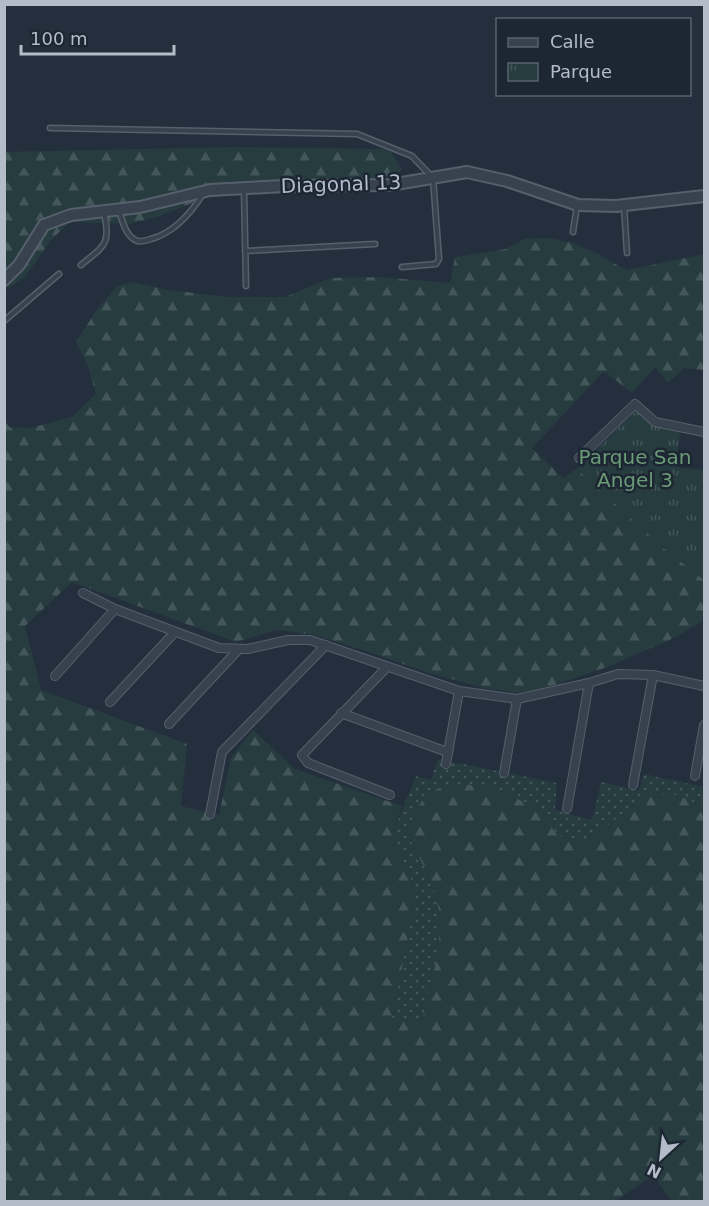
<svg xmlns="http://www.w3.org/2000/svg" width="709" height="1206" viewBox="0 0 709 1206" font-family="'DejaVu Sans',sans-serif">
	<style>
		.grass { fill: url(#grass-dots) }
		.forest { fill: url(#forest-firs) }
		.park { fill: url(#park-tufts) }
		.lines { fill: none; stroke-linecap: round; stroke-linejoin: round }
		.service-casing { stroke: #565f6c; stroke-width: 7 }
		.minor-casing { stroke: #565f6c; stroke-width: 10 }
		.tertiary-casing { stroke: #565f6c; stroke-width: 14 }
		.service { stroke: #38414e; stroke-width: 4 }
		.minor { stroke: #38414e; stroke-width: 8 }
		.tertiary { stroke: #38414e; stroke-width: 10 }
		.labels { text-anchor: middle; stroke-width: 5; stroke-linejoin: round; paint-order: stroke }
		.street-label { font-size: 20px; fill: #b4bcc9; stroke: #1d2633 }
		.park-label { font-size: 20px; fill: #6b9a76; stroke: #1d2633 }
	</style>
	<defs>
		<pattern id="grass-dots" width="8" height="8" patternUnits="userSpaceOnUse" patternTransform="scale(1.5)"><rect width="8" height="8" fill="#263c3f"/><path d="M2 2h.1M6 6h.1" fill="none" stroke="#435659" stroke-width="1.8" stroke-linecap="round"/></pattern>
		<pattern id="forest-firs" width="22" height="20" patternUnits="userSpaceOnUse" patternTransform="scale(1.5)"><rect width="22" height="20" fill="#263c3f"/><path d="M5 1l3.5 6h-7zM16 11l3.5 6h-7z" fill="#435659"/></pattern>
		<pattern id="park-tufts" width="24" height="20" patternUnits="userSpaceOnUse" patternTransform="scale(1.5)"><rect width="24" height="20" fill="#263c3f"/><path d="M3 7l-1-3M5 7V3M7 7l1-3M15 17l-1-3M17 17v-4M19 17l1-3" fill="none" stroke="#435659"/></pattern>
	</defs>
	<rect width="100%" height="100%" fill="#242f3e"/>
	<path class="grass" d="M438 759 557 783 555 810 592 820 601 782 639 790 644 774 704 787V806L695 802 636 804 588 840 572 841 557 835 540 811 518 799 488 786 437 789 425 798 414 813 411 841 434 887 440 917 438 953 422 1021 391 1018 416 897 410 876 394 839V830L416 776 431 780Z"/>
	<path class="forest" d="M235 147 389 149 402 169 391 184 249 189 212 195 160 216 129 224 70 222 51 240 24 278 5 290V152Z
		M549 238 572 243 599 254 613 263 628 270 704 254V370L684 368 668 383 655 367 632 393 604 371 532 448 563 478 577 469 665 549 704 580V620L676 637 610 666 551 686 519 693 484 688 429 673 363 650 314 635 277 630 236 642 72 582 25 626 41 690 187 744 181 806 219 815 231 758 253 730 295 769 402 806 394 830V839L410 876 416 897 392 1018 422 1021 438 953 440 917 434 887 411 841 410 827 414 813 424 798 437 789 459 784 488 786 518 799 540 811 557 835 572 841 588 840 650 794 676 795 704 806V1201H672L653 1176 613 1202 5 1201 4 419 9 427 30 428 72 417 96 394 88 366 76 342 96 311 117 286 131 282 169 290 228 297H285L331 278 379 277 450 283 455 257 506 249 524 239Z"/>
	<path class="park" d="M636 410 656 425 680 430 676 467 704 470V580L665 549 577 469Z"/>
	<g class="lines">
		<defs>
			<path id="service" d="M50 128 357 134 412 156 433 178 439 259 436 264 402 267
				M244 191 246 286
				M624 206 627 253
				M119 210C122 220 126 238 138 241 142 242 148 240 151 239 173 233 191 213 203 194
				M573 232 577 206
				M245 251 375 244
				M81 265C105 245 111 245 104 212
				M4 321 59 274"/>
			<path id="minor" d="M579 458 635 404 655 422 704 432
				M83 593 115 609 219 648 248 649 288 640H310L459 691 517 699 589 683 618 674 653 675 704 686
				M387 667 302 755 308 763 390 795
				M55 676 115 609
				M110 702 175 632
				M341 713 447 752
				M169 724 239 649
				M446 764 459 691
				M504 773 517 699
				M695 776 704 725
				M633 785 653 675
				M567 809 589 683
				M210 814 222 752 326 645"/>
			<path id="tertiary" d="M4 280 19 265 44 225 71 215 140 207 210 190 284 186 390 185 467 172 507 181 578 205 616 206 704 196"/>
		</defs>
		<use href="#service" class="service-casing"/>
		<use href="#minor" class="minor-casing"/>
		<use href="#tertiary" class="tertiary-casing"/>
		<use href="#service" class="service"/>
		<use href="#minor" class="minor"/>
		<use href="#tertiary" class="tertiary"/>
	</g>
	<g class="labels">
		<g class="street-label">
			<text transform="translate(341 184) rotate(-2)" y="7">Diagonal 13</text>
		</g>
		<g class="park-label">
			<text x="635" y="464">Parque San<tspan x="635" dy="23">Angel 3</tspan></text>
		</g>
	</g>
	<rect width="709" height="1206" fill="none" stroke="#b4bcc9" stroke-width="12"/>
	<rect x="496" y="18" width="195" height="78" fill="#1d2633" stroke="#59626f" stroke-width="1.5"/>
	<rect x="508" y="38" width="30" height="9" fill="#38414e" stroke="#59626f" stroke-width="1.5"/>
	<text x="550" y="48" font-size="18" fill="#b4bcc9">Calle</text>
	<rect x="508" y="63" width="30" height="18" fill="url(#park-tufts)" stroke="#59626f" stroke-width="1.5"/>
	<text x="550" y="78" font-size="18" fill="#b4bcc9">Parque</text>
	<g transform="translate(661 1158) rotate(207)" stroke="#1d2633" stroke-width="4.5" paint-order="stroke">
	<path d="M0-4.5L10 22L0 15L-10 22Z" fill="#b4bcc9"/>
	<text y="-9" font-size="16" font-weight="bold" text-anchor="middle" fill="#b4bcc9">N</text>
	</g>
	<path d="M21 45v9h153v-9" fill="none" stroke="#b4bcc9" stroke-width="3"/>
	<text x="30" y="45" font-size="18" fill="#b4bcc9" stroke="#1d2633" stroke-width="4.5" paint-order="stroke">100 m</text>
</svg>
